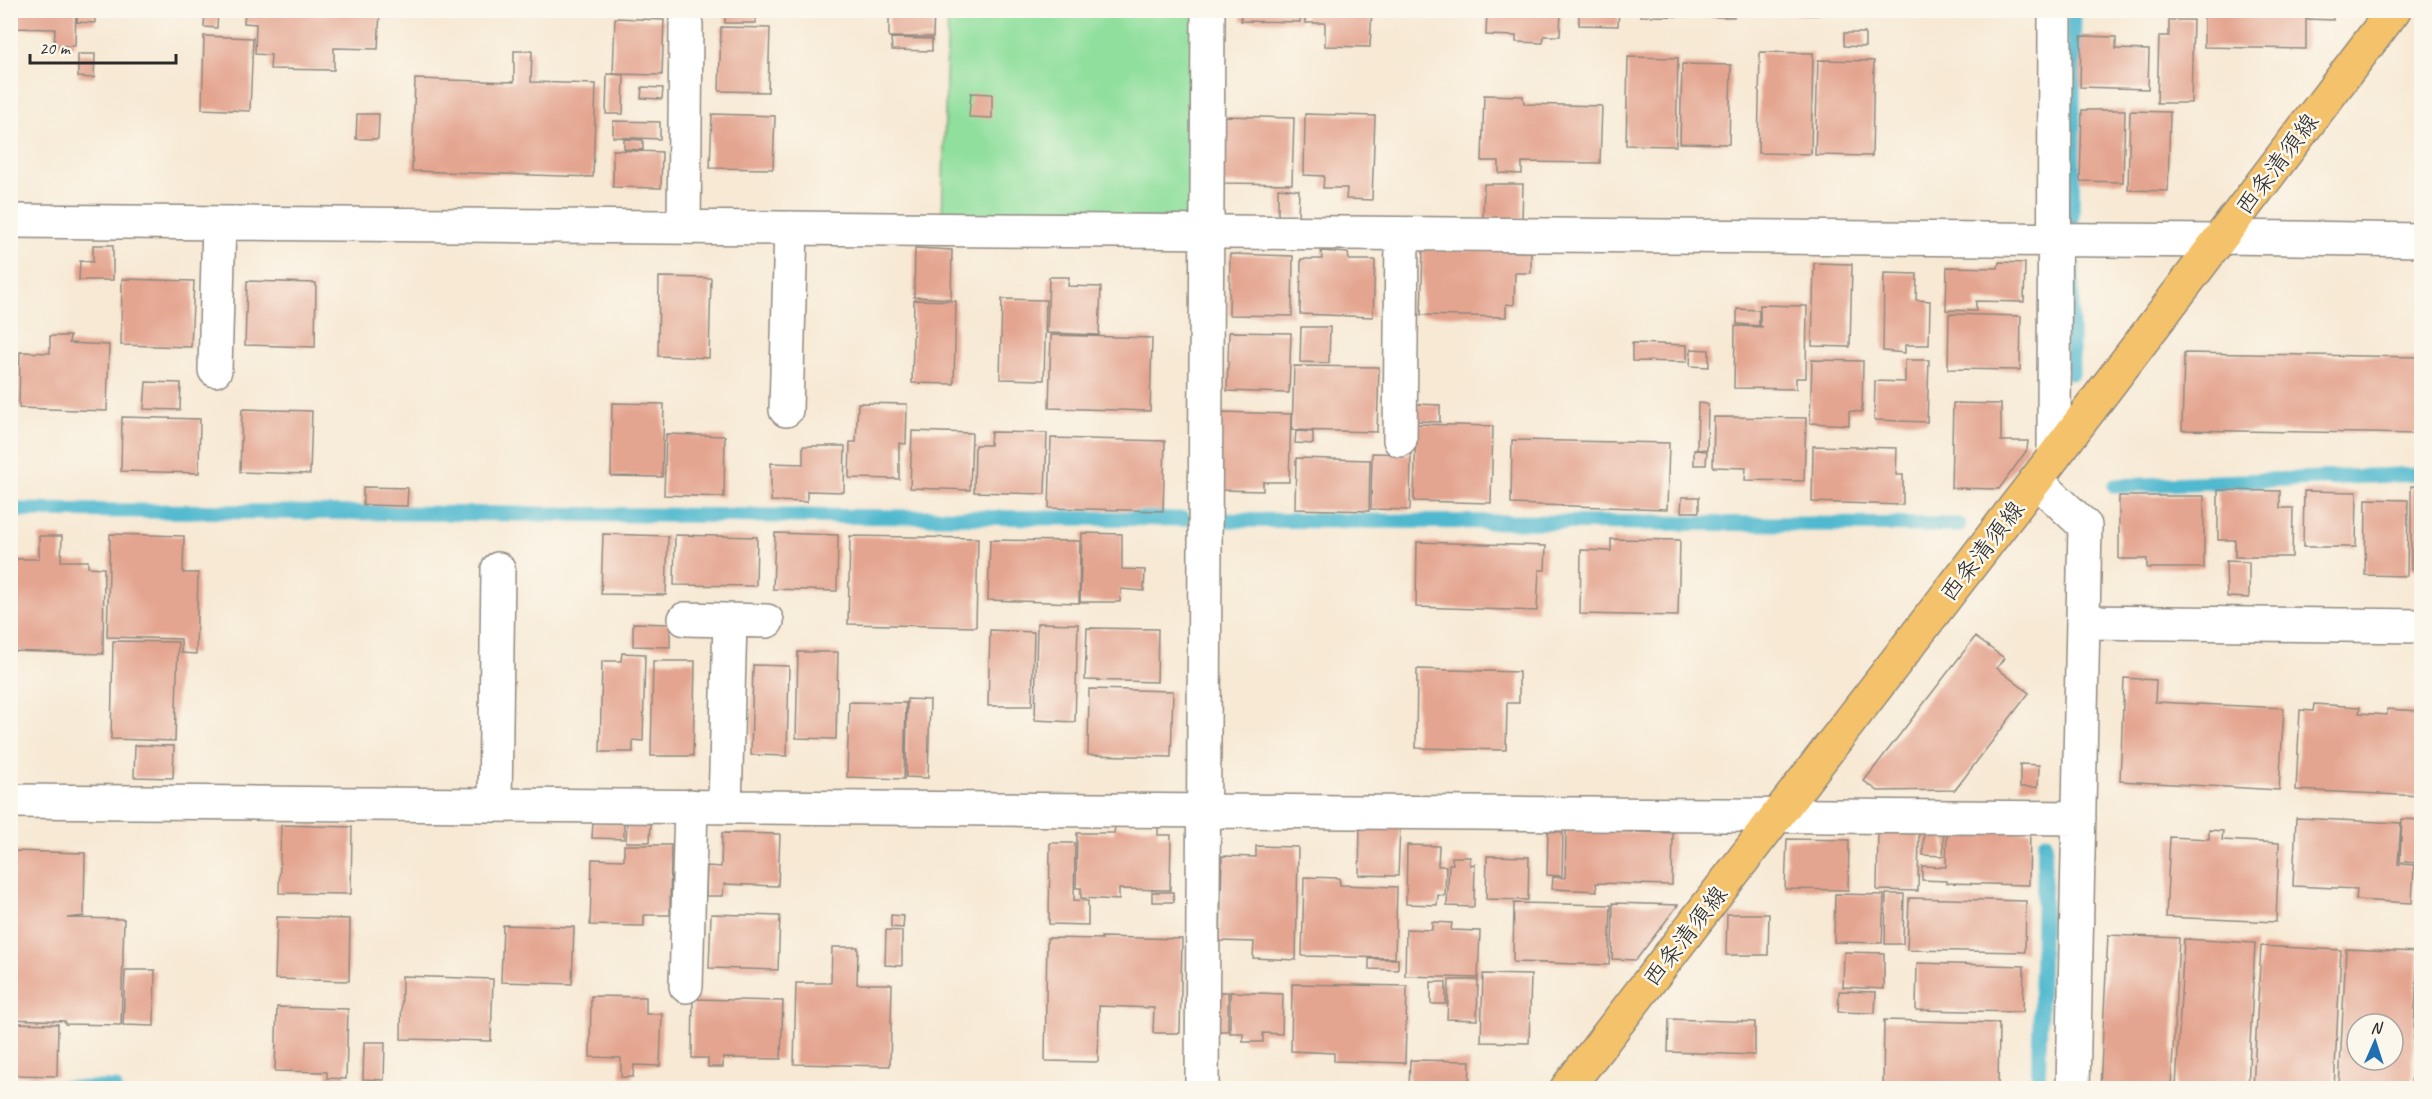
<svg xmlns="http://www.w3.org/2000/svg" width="2432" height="1099" viewBox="0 0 2432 1099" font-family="Caveat,'Klee One',sans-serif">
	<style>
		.green { fill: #90df9d; stroke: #5e8564; stroke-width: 1.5 }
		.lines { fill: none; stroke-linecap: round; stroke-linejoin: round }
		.stream { stroke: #51b9cf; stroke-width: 15 }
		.building { fill: #e4a590; fill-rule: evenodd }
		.minor-casing { stroke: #918a80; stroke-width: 36 }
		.major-casing { stroke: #918a80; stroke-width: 36 }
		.minor { stroke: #fff; stroke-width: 33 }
		.major { stroke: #f4c26a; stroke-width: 33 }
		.labels { text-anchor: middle; stroke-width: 5; stroke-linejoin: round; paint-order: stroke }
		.street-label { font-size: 24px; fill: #2b2b2b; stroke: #fbf7ec }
	</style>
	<rect width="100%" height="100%" fill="#fbf7ec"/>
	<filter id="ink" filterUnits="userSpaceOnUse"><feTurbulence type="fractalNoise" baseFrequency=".0167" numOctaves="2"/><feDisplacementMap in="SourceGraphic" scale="12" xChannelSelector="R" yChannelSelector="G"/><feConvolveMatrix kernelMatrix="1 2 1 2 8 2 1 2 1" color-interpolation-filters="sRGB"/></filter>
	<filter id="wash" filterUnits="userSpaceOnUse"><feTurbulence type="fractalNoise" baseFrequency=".008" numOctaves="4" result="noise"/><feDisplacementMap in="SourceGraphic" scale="24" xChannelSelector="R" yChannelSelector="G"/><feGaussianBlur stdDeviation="1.35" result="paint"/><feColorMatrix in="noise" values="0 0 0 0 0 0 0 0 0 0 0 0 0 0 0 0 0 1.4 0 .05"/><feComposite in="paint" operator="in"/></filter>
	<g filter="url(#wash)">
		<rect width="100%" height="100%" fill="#f7e9d4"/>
		<path class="green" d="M948 11H1194L1192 211 1181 221 942 218Z"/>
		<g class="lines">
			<path class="stream" d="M2072 219 2074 10
				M2072 373V258
				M2115 486 2422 474
				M10 510 1184 519
				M1221 520 1959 525
				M10 1088H115
				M2038 1088 2045 842"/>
		</g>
		<g id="blocks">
			<path class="building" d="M10 10H76L75 46H54L55 29 10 28Z
				M78 10H95V23L77 22Z
				M205 10H218L217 28 204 27Z
				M245 10H380L378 49 334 48V70L270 69 271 55 255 54 256 24 244 23Z
				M721 10H774V15L756 14V23H725V14L721 13Z
				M889 10H934L933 37H889Z
				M1241 10H1301L1300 22 1241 21Z
				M1305 10H1372L1370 47 1325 46V23H1305Z
				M1487 10H1561L1560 36H1544L1543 43 1516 42V36L1486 35Z
				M1579 10H1619L1618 26 1579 25Z
				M1641 10H1734V17L1641 16Z
				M1767 10H1817V15L1767 13Z
				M2084 10H2171V15L2084 13Z
				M2204 10H2333V20L2306 19V49L2204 47Z
				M615 18 664 20 662 75 613 74Z
				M2169 20H2193L2191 103H2157L2159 36H2169Z
				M721 27 770 28 768 92 719 91Z
				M1844 33H1865V47L1844 46Z
				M204 36 253 38 250 111 202 109Z
				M2081 36 2116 37V49L2149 50 2148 89 2080 87Z
				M891 38 932 39V51L892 50Z
				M514 51H532L531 82 596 84 593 177 412 171 415 79 514 82Z
				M1760 52 1813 53 1811 154 1758 153Z
				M78 54H95L94 78 78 77Z
				M1628 57 1678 58 1676 146 1626 145Z
				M1818 60 1874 61 1872 156 1815 155Z
				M1682 64 1731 65 1729 144 1680 143Z
				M607 74 624 75 623 114H606Z
				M642 87 663 88 662 99 641 98Z
				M971 93 992 94V118L969 117Z
				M1484 95 1523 96 1524 104 1602 106 1600 163 1522 162V174L1499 173V161H1482Z
				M2082 110H2125L2123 182 2080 181Z
				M2130 111 2170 112 2168 191 2128 190Z
				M357 114H379L378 139H356Z
				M712 114 775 116 773 169 710 168Z
				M1305 114 1375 116 1372 200 1346 199 1347 188H1323L1324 176 1304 175Z
				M1222 116 1294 118 1292 184 1221 183Z
				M613 121 660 122V139L613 137Z
				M624 139 643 140V150L624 149Z
				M613 150 662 152 661 188 613 187Z
				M1484 184H1523L1522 219 1483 218Z
				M1278 188 1299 190 1298 217H1278Z
				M93 245H113V280H79L80 261 93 262Z
				M915 248 952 250 951 299 914 297Z
				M1423 249 1531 252V273H1515L1514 305 1506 304V317L1421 315Z
				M1321 251 1348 253 1349 260H1375L1373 317 1300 314 1301 259H1322Z
				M1230 254 1293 256 1292 316 1229 315Z
				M1999 262 2025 263 2024 302 1976 301V311L1946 310 1947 267 1998 268Z
				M1814 263 1852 264 1850 347 1812 346Z
				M1884 273 1917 274 1916 300 1930 301 1929 345H1905V353L1883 351Z
				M659 277 711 278 709 358 658 356Z
				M1049 277H1069L1068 286 1101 287 1099 335 1047 333Z
				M122 279 194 281 191 347 121 345Z
				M247 281 316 283 315 347 245 345Z
				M1002 299 1046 300 1044 380 1000 379Z
				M914 300 956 301 954 384 912 383Z
				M1760 305 1807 306 1806 378H1796V389L1734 388 1735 326 1763 327 1760 326Z
				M1737 309 1759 310V326L1737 324Z
				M1949 314 2021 316 2020 370 1948 369Z
				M1301 327H1330L1329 363 1300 362Z
				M1229 332 1291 333 1289 393 1227 391Z
				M1051 335 1152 338 1150 411 1049 408Z
				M50 336H70L69 343 109 345 107 411 19 408 20 352 50 353Z
				M1632 343 1687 345V362L1632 361Z
				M1691 349 1709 350V367L1690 366Z
				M2184 353 2421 357V434L2182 430Z
				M1812 360 1863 361 1862 412 1849 411V425L1810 423Z
				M1905 360H1929L1927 422 1874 420 1875 381 1905 382Z
				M1294 366 1379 367 1377 432 1292 430Z
				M146 382 181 383 180 410 144 409Z
				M612 403 664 404 662 477 611 476Z
				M858 403 907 404 906 444 899 443V479L849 478 850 442H856Z
				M1698 403 1708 404 1707 449 1697 450Z
				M1953 403 2001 404V441H2028L2027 450 1999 489 1951 488Z
				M1417 404 1440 405V422L1417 421Z
				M242 409 312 411 310 474 240 472Z
				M1221 412 1291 414 1289 482H1263V491L1220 490Z
				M122 417 200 419 199 473 121 471Z
				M1714 417 1806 418 1804 481 1745 480 1746 468 1713 467Z
				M1416 424 1493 426 1491 503 1414 501Z
				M912 431 972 433 970 490 910 488Z
				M1296 431 1313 432V444L1295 443Z
				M991 432 1047 433 1045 494 974 492 975 445H990Z
				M666 434 725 436 724 497 664 495Z
				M1051 438 1165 441 1163 511 1049 508Z
				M1512 440 1669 443 1667 509 1511 504Z
				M803 446H845L844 492 807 491V502L771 501V463L803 464Z
				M1813 446 1897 448 1896 475H1903V505L1812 502Z
				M1694 450 1707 451 1706 465H1694Z
				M1372 453 1411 454 1410 510 1371 509Z
				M1296 458 1370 460 1369 511 1295 509Z
				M2411 486H2421V569H2411Z
				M363 487 408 488 407 506 363 505Z
				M2218 490 2280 491V508H2293L2292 557H2235V540H2218Z
				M2304 491 2357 492 2356 547H2303Z
				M2119 496H2204V568H2147V559H2119Z
				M1682 497H1699V512H1681Z
				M2366 499 2408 500 2407 576 2365 575Z
				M775 533 838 535 837 591 773 589Z
				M1082 533 1122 534V569L1145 570 1144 591 1121 589 1120 602H1080Z
				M110 534 184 536 183 573H198L196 654 181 653V639L107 637Z
				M603 534 668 536 666 595 601 594Z
				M675 535 757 537 756 586 674 585Z
				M39 536H62L61 561H88V567L104 568 103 654 10 651V565H16V559H39Z
				M850 536 978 538 976 627 848 624Z
				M1611 539 1680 540 1678 616 1580 614 1581 550 1611 551Z
				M990 540 1080 541 1079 603 988 600Z
				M1417 542 1546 546 1545 570H1539L1537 611 1416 607Z
				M2226 561 2249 562V598L2227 597Z
				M633 623 670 624V647L633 646Z
				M1037 623 1078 624 1075 722 1035 720Z
				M1087 628 1158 629 1157 682 1085 680Z
				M990 630 1034 632 1032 706H988Z
				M1975 637 2004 658 1997 668 2029 693 1955 790 1878 791 1864 781Z
				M113 641 178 642 175 741 111 739Z
				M798 652H838L836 739 796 738Z
				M622 653 645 654 643 741 633 740V752H600L602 661H621Z
				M653 661H695L693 756H651Z
				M753 665 789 666 787 756 751 755Z
				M1417 669 1519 672V703H1507L1506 750 1416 748Z
				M2124 678 2156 680 2155 702 2284 708 2279 790 2120 781Z
				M1089 689 1173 691 1171 757 1088 755Z
				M907 699 930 700 928 778 906 777Z
				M849 702 906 703 904 779 847 777Z
				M2314 704 2360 707 2359 713 2387 715V709L2421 711V796L2296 790 2300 710 2313 711Z
				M135 745 174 746 173 778 134 777Z
				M2020 764 2039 765 2038 787H2020Z
				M2296 818 2401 823 2398 864 2414 865 2412 903 2356 900 2357 889 2293 886Z
				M2402 819 2421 820V863L2400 862Z
				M593 822 624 823V839L592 838Z
				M627 823H651L650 842H626Z
				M281 825 352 827 351 894 279 893Z
				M1360 826 1400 827 1398 876 1359 875Z
				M1115 827H1158V835H1171L1170 890 1119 889V900L1081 898V888H1076L1077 833H1114Z
				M1924 827 1944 828 1943 856 1923 855Z
				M1878 829 1919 830 1918 891 1877 890Z
				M1566 830 1673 833 1672 885 1596 883 1597 891 1552 889 1553 877 1565 878Z
				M1947 830 2030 832 2029 885 1946 883V881L1922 880V866L1946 867Z
				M2209 830 2223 831 2222 840 2279 843 2276 922 2166 917 2170 837 2209 839Z
				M1548 831 1563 832 1562 876 1547 875Z
				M722 833 780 834 778 886 724 884 723 896H706L707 866 721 867Z
				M1787 839 1849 840 1848 890 1785 889Z
				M1050 843H1075L1074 900 1088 901V925L1049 924Z
				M624 845H671L670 915H644V926L590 925 592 859 624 860Z
				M1407 845 1439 846 1438 866H1446L1445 896 1438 895 1437 905 1406 904Z
				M1256 846 1298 847 1296 960 1253 958 1254 942 1220 941 1222 856 1256 857Z
				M10 851 85 853 84 916 67 918 124 919 121 1025 65 1024V1021L10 1019Z
				M1487 856 1529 857 1528 900 1486 899Z
				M1452 857H1470V865L1475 864 1474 907 1447 906 1449 864H1453Z
				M1304 877 1339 878 1340 885 1397 887 1395 958 1302 956Z
				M1152 892H1173L1174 902H1152Z
				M1835 894 1884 895 1882 943 1834 942Z
				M1886 894H1904L1903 944H1885Z
				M1909 898 2026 901 2025 952 1907 950Z
				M1514 903 1611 905 1609 965 1513 962Z
				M1613 903 1678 905 1636 960 1612 959Z
				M711 914 780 916 778 970 709 968Z
				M1727 914H1769L1768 955H1726Z
				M891 915 904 916 903 928 891 927Z
				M277 917 350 919 349 981 275 979Z
				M1432 922 1452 923 1451 930 1480 931 1478 978 1405 976 1406 929 1432 930Z
				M503 925 574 927 572 984 501 982Z
				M886 930 902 931V966L885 965Z
				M2108 935 2179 938 2171 1088H2100Z
				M1101 937 1182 939 1180 1033H1153L1154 1008 1099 1006 1098 1062 1045 1061 1047 938 1102 939Z
				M2184 939 2255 943 2248 1088H2176Z
				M2261 946 2341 950 2334 1088H2253Z
				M832 947H858L857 984H892L890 1066 794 1064 796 983H831Z
				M2346 949 2418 952 2411 1088H2339ZM2357 1024H2393V1060H2357Z
				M1844 952 1884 953V989L1843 987Z
				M1369 959H1398V970L1369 969Z
				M1917 963 2024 966 2023 1012 1916 1010Z
				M125 970H155L154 1026 123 1025Z
				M1483 974 1531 975 1529 1043 1481 1042Z
				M402 976 493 979 491 1041 401 1039Z
				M1449 980H1478L1477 1020 1447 1019Z
				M1431 982H1446V1004H1431Z
				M1292 984 1407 986 1405 1063 1334 1061V1053L1291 1051Z
				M1839 991 1876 992 1875 1013 1838 1012Z
				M1214 992H1228V1031H1214Z
				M1230 992 1283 994 1282 1034 1263 1033V1042H1243V1033H1230Z
				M591 996 646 997V1014H662L660 1066 634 1065 633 1077H621V1058L590 1057Z
				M693 999 783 1001 781 1059 723 1058V1067H708V1058H692Z
				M277 1007 348 1009 346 1079 327 1078V1072L275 1071Z
				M1669 1019 1755 1022V1055L1668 1052Z
				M1884 1020 1999 1023 1998 1088H1883Z
				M10 1023 58 1024 57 1076 10 1075Z
				M364 1042H385L384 1080 363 1079Z
				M1410 1060 1470 1061 1469 1088H1409Z"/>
		</g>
	</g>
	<g filter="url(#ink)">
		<use href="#blocks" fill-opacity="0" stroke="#918a80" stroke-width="1.5"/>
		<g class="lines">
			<defs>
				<path id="minor" d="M10 221 2218 241
					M684 227 686 25
					M2222 237 2422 240
					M215 370 219 223
					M786 410 791 228
					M1400 440 1402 234
					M2054 456 2055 10
					M2036 480 2085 526 2073 1088
					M685 619 767 621
					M2083 622 2422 626
					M10 801 2079 818
					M495 805 498 569
					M725 806 730 621
					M686 986 691 806
					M1202 1088 1208 10"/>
				<path id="major" d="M1567 1088 2036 480 2394 10"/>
			</defs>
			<use href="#minor" class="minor-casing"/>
			<use href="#major" class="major-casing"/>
			<use href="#minor" class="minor"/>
			<use href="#major" class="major"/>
		</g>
	</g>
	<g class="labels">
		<g class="street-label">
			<text transform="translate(2277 164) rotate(-53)" y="8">西条清須線</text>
			<text transform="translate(1982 551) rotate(-52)" y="8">西条清須線</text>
			<text transform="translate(1685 936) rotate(-52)" y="8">西条清須線</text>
		</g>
	</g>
	<rect width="2432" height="1099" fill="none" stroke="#fbf7ec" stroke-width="36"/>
	<g transform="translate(2375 1042) rotate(3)"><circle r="28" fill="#fbf7ec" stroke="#a8a59f" stroke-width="1.5"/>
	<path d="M0-4.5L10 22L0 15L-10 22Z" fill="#1f6fb2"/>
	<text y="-9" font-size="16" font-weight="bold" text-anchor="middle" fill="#2b2b2b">N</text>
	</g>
	<path d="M30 54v9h146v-9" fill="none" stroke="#2b2b2b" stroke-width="3"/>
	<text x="39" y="54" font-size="18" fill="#2b2b2b" stroke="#fbf7ec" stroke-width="4.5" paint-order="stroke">20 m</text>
</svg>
